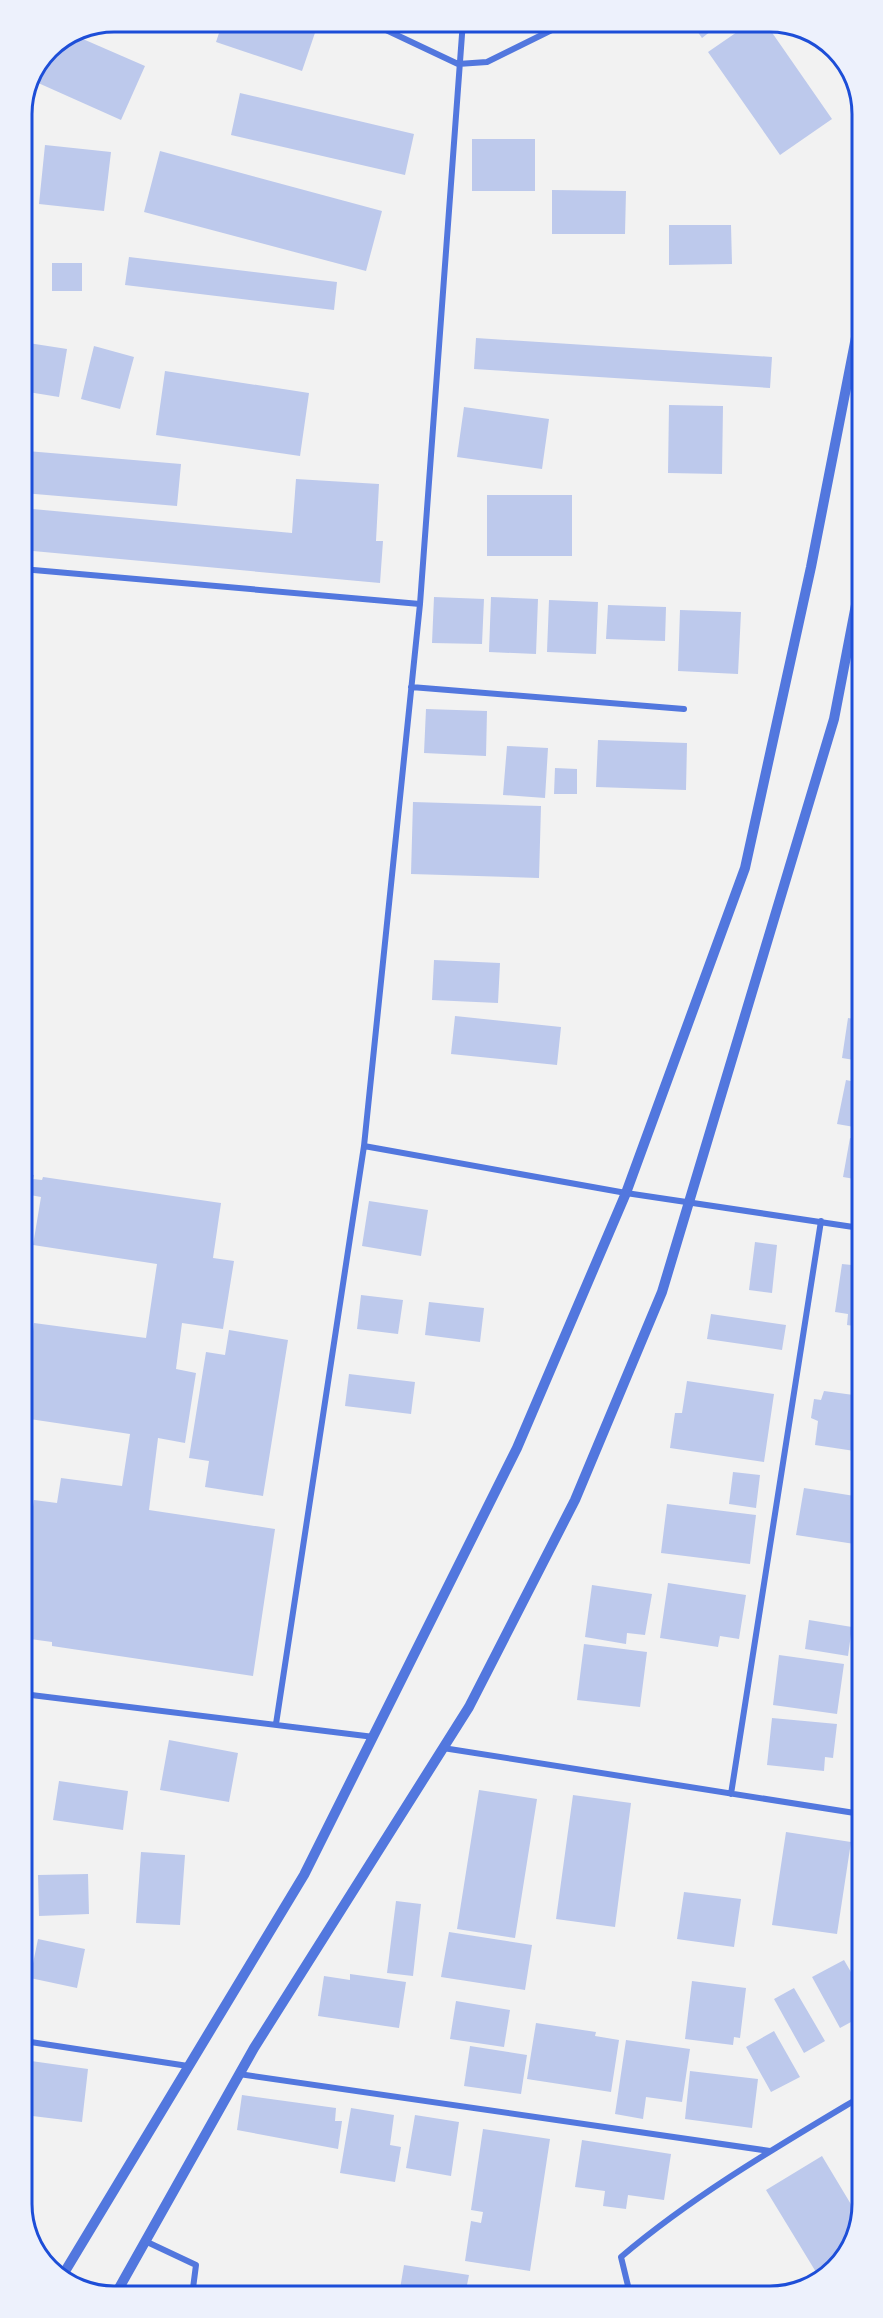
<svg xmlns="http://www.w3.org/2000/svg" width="883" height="2318" viewBox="0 0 883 2318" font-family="Montserrat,sans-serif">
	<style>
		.building { fill: #bdc9ec }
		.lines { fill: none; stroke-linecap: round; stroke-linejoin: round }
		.minor { stroke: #5277de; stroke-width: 6 }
		.tertiary { stroke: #5277de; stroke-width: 10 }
		.rim { fill: none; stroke: #1d4ed8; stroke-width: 3 }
	</style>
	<rect width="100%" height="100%" fill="#f2f2f2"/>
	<path class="building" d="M223 21H319L302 71 216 42Z
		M690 21H724L702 38Z
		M753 21H764L832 119 780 155 708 52Z
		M76 36 145 66 121 120 36 82 52 46Z
		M240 93 414 134 405 175 231 135Z
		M472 139H535V191H472Z
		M45 145 111 152 104 211 39 204Z
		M160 151 382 211 366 271 144 212Z
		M552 190 626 191 625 234H552Z
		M669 225H731L732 264 669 265Z
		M129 257 337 282 334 310 125 285Z
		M52 263H82V291H52Z
		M476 338 772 357 770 388 474 369Z
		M22 342 67 349 59 397 22 391Z
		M94 346 134 357 120 409 81 399Z
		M165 371 309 393 300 456 156 435Z
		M669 405 723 406 722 474 668 473Z
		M464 407 549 419 542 469 457 457Z
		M27 451 181 464 177 506 23 493Z
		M296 479 379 484 376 541H383L380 583 22 550V508L292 533Z
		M487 495H572V556H487Z
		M434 597 484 599 482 644 432 643Z
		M491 597 538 599 536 654 489 652Z
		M549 600 598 602 596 654 547 652Z
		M608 605 666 607 665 641 606 639Z
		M680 610 741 612 738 674 678 671Z
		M426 709 487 711 486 756 424 753Z
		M598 740 687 743 686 790 596 787Z
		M507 746 548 748 545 798 503 795Z
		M555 768 577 769V794H554Z
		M413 802 541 806 539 878 411 874Z
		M434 960 500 963 498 1003 432 1000Z
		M455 1016 561 1027 557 1065 451 1054Z
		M848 1018 860 1020V1061L842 1058Z
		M846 1080 860 1083V1128L837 1124Z
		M850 1138 860 1140V1180L843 1177Z
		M23 1174 34 1175 33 1179 42 1180 43 1177 221 1203 213 1258 234 1261 223 1329 182 1323 176 1369 196 1373 185 1443 158 1438 149 1510 275 1529 253 1676 52 1646V1642L23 1638V1548H27L34 1500 57 1503 61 1478 122 1486 130 1434 23 1418V1345L31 1347 34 1323 146 1338 157 1264 33 1245 41 1197 30 1195 23 1237Z
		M369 1201 428 1210 421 1256 362 1246Z
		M755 1242 777 1245 772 1293 749 1290Z
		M842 1264 861 1266V1327L847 1325 848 1314 835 1312Z
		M361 1295 403 1300 398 1334 357 1329Z
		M429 1302 484 1308 480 1342 425 1335Z
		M711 1314 786 1325 782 1350 707 1339Z
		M229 1330 288 1340 263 1496 205 1487 209 1461 189 1458 206 1352 225 1355Z
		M349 1374 415 1382 411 1414 345 1406Z
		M687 1381 774 1394 764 1462 670 1448 675 1413H682Z
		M824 1391 861 1396V1452L815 1445 818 1421 811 1418 814 1399 821 1400Z
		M733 1472 760 1475 756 1508 729 1504Z
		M804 1488 861 1497V1545L796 1535Z
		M667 1504 756 1515 750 1564 661 1553Z
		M668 1583 746 1595 739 1639 720 1636 718 1647 660 1638Z
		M592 1585 652 1594 645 1635 627 1633 626 1644 585 1637Z
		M809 1620 852 1627 848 1656 805 1649Z
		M584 1644 647 1652 640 1707 577 1700Z
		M779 1655 844 1664 837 1714 773 1705Z
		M772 1718 837 1724 833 1758 825 1757 824 1771 767 1765Z
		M169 1740 238 1753 229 1802 160 1790Z
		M59 1781 128 1791 123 1830 53 1820Z
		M479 1790 537 1799 515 1938 457 1929Z
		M573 1795 631 1803 615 1927 556 1919Z
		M786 1832 851 1842 837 1934 772 1925Z
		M857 1844H861L862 1884H856Z
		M141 1852 185 1855 180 1925 136 1923Z
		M88 1874 89 1914 39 1916 38 1875Z
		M684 1892 741 1899 734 1947 677 1939Z
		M396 1901 421 1904 413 1976 387 1973Z
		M449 1932 532 1945 525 1990 441 1977Z
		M38 1939 85 1949 77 1988 30 1978Z
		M862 1953V1975L852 1958Z
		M844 1960 862 1991V2016L840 2028 812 1977Z
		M350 1974 406 1982 399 2028 318 2016 324 1976 350 1980Z
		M692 1981 746 1988 740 2038 734 2037 733 2045 685 2039Z
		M794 1988 825 2041 804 2053 774 1999Z
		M456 2001 510 2010 504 2047 450 2039Z
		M536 2023 596 2032 595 2036 619 2040 611 2092 527 2079Z
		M774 2031 800 2077 771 2092 746 2047Z
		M626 2040 690 2049 682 2102 646 2097 643 2119 615 2114Z
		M470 2046 527 2055 521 2094 464 2086Z
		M24 2060 88 2069 82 2122 24 2115Z
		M690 2071 758 2079 752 2128 685 2119Z
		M242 2095 336 2108 335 2121H342L338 2149 237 2130Z
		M351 2108 394 2115 390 2145 401 2147 395 2182 340 2173Z
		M415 2115 459 2122 451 2176 406 2168Z
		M483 2129 550 2139 530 2271 465 2261 471 2221 481 2223 483 2212 471 2210Z
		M582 2140 671 2154 664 2200 628 2195 626 2209 603 2206 605 2191 575 2187Z
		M822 2156 858 2216 843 2261 819 2277 766 2190Z
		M404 2265 469 2275 465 2295H399Z"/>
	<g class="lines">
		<path class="minor" d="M367 21 458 64 487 62 570 21
			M21 186 29 90
			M22 569 420 604
			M411 687 684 709
			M364 1146 626 1193 860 1228
			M23 1694 374 1737
			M276 1724 364 1146 420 604 463 21
			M443 1748 861 1814
			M731 1794 821 1221
			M24 2041 188 2066
			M239 2074 770 2151
			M145 2241 196 2265 192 2296
			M630 2294 621 2257C694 2195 780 2145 862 2096"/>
		<path class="tertiary" d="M61 2278 304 1875 517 1448 626 1193 745 868 811 567 859 322
			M114 2297 254 2048 469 1707 575 1500 662 1292 834 719 860 584"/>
	</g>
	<path d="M0 0H883V2318H0ZM114 32H770A82 82 0 0 1 852 114V2204A82 82 0 0 1 770 2286H114A82 82 0 0 1 32 2204V114A82 82 0 0 1 114 32Z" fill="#edf1fc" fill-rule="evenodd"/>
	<path class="rim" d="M114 32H770A82 82 0 0 1 852 114V2204A82 82 0 0 1 770 2286H114A82 82 0 0 1 32 2204V114A82 82 0 0 1 114 32Z"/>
</svg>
